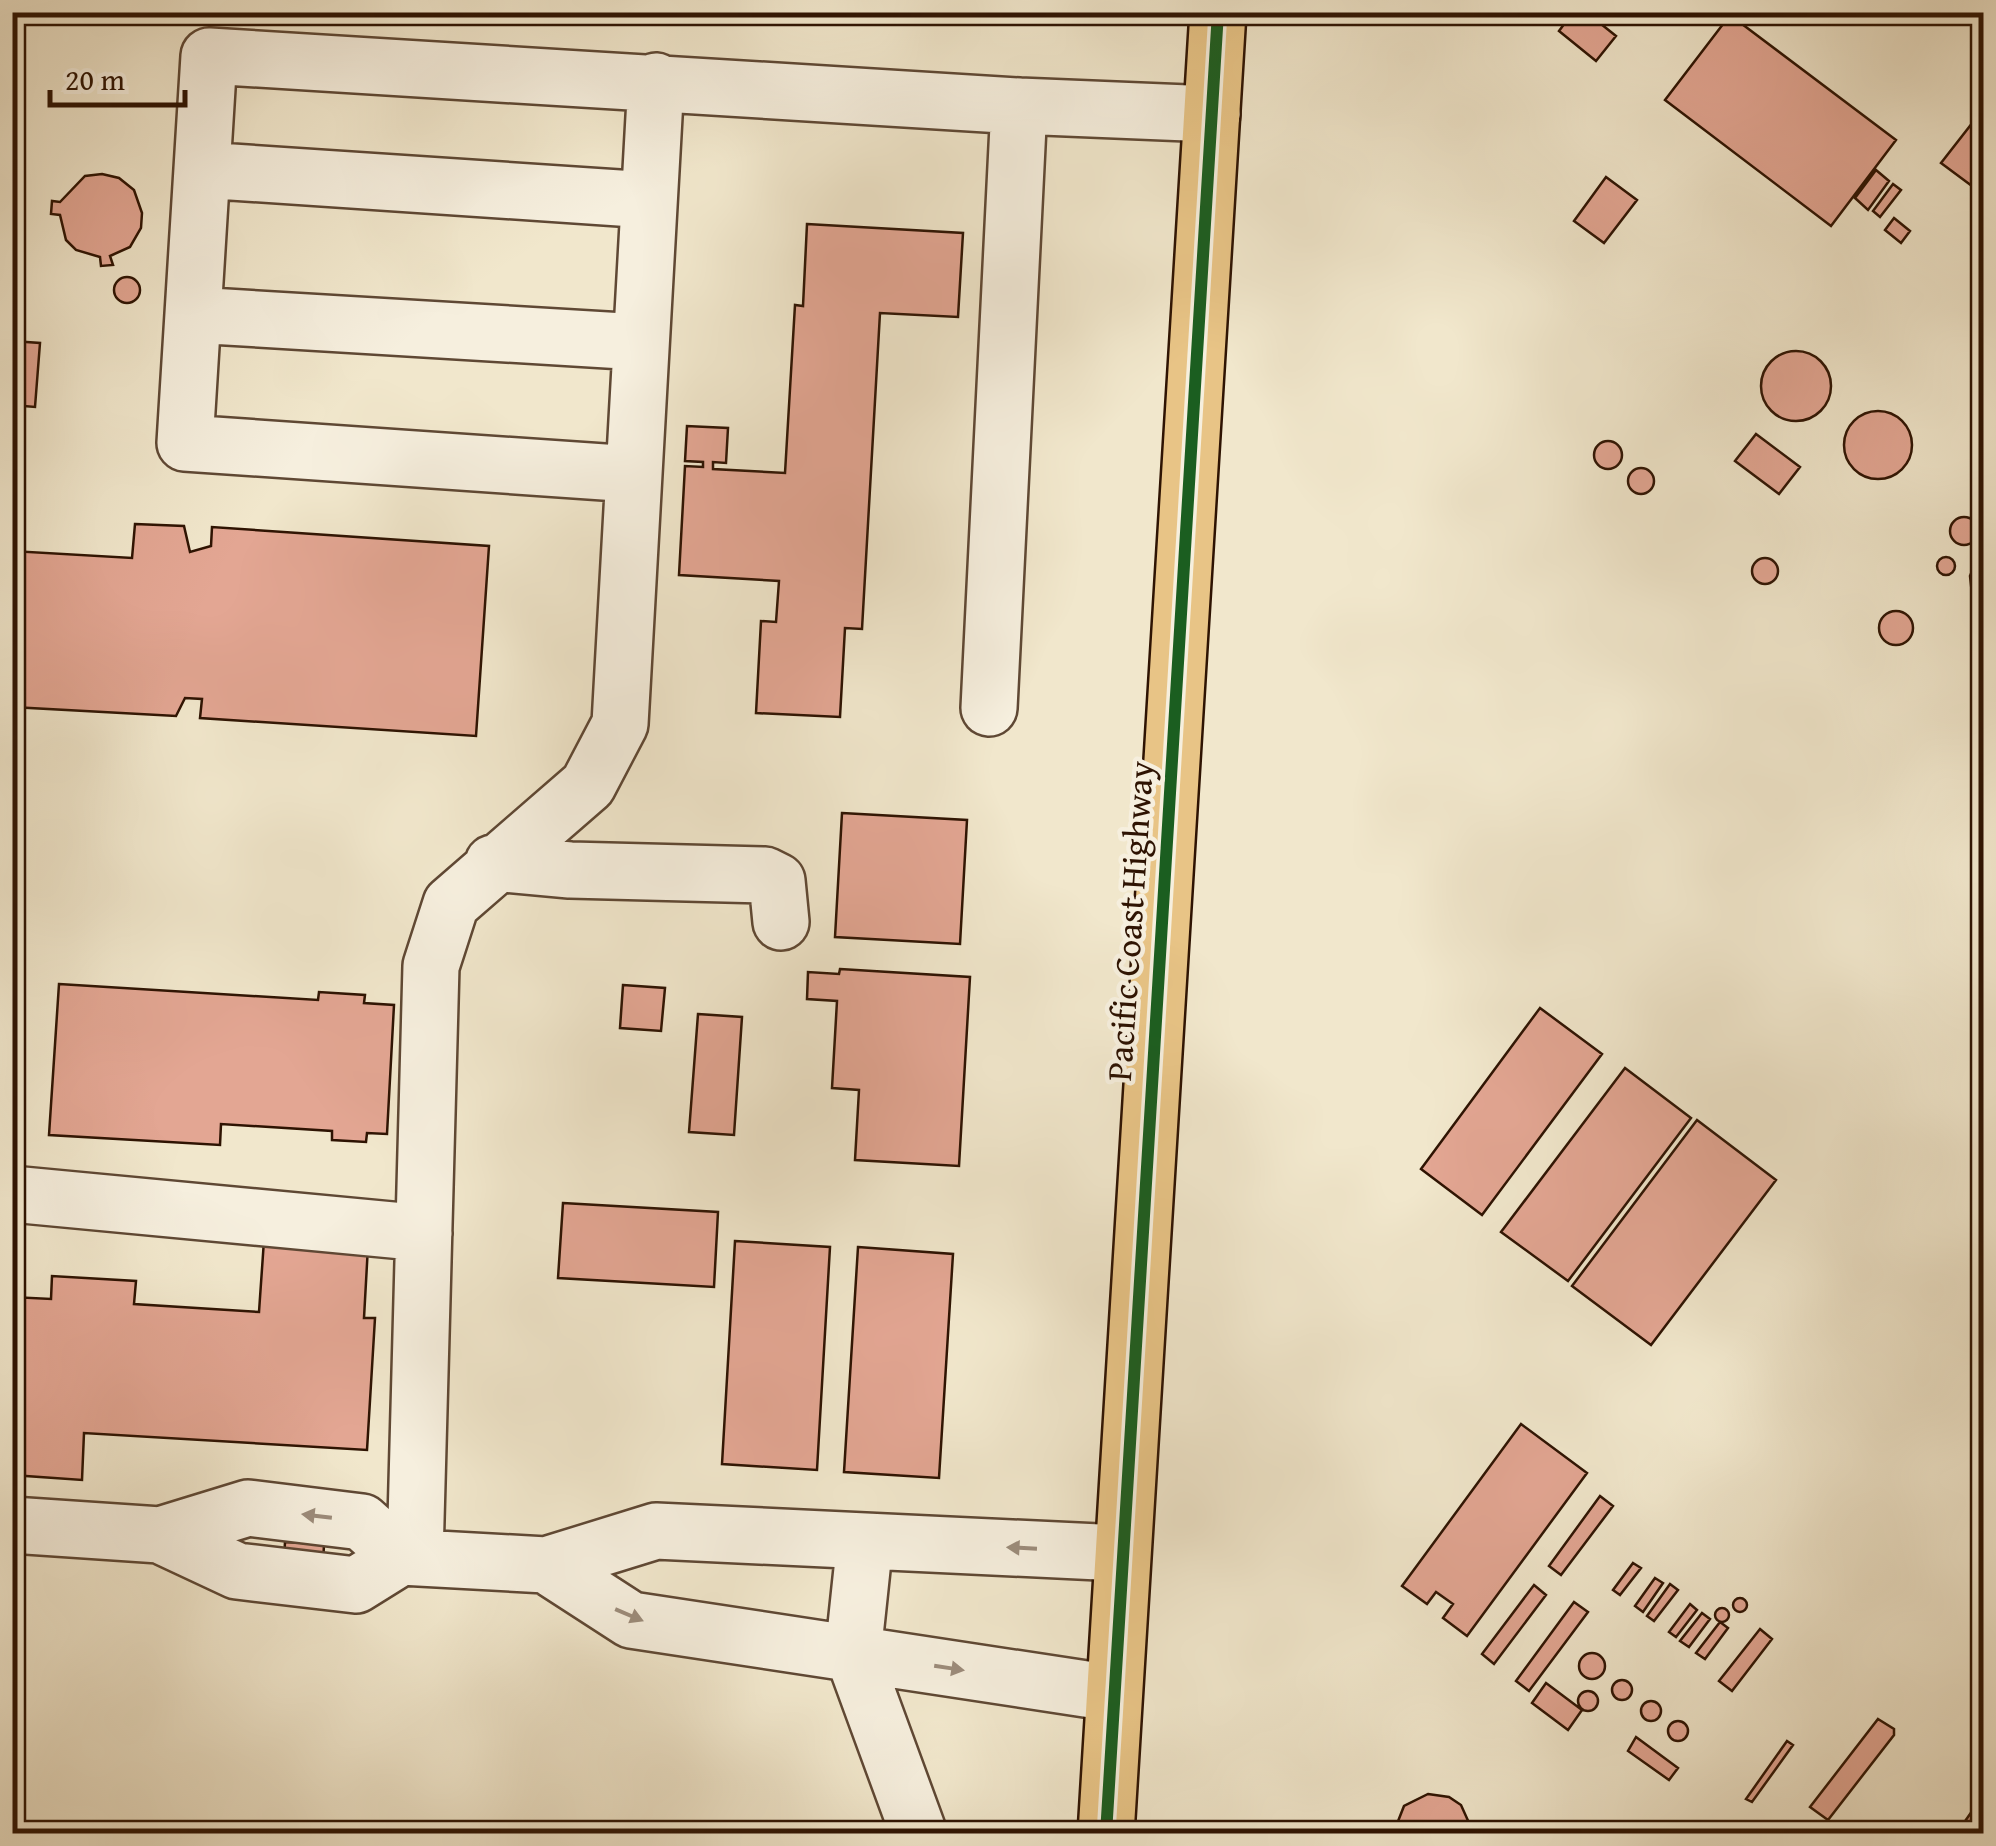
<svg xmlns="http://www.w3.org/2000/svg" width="1996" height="1846" viewBox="0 0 1996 1846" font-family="'Gentium Book Plus',serif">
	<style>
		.building { fill: #e3a693; stroke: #2e1302; stroke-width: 2.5 }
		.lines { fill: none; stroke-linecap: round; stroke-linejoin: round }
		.minor-casing { stroke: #5f4834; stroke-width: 60 }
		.highway-casing { stroke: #2e1302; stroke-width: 60 }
		.minor { stroke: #f6efde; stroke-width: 55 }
		.highway { stroke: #e8c486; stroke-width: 55 }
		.cycleway-casing { stroke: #f6efde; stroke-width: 19 }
		.cycleway { stroke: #1b5e20; stroke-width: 12 }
		.oneway { fill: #9c8c7b }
		.labels { text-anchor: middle; stroke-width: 9; stroke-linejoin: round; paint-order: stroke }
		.street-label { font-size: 35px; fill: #2e1302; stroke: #f6efde }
	</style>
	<rect width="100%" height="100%" fill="#f1e7cc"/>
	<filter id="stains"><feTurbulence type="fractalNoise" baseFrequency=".002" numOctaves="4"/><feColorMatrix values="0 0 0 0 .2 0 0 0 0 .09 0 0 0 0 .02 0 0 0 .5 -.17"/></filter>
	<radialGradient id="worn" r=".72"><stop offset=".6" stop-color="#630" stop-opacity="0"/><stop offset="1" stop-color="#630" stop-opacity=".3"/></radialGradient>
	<path class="building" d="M1573 12H1586L1616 36 1596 61 1559 31Z
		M1730 15 1896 140 1831 226 1665 100Z
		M1984 108V179L1976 189 1941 163Z
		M1876 170 1889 181 1868 210 1855 198Z
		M102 174 119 178 134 190 142 213 141 228 130 247 110 256 113 265 101 266 100 257 76 250 66 240 60 215 51 214 52 201 60 202 85 176Z
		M1606 177 1637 200 1604 243 1574 221Z
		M1893 184 1901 190 1880 217 1873 211Z
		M1894 218 1910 231 1901 243 1885 230Z
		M807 224 963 233 958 317 880 313 862 629 845 628 840 717 756 713 761 621 776 622 779 581 679 575 685 466 703 467V462L685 461 687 426 728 428 726 463 713 462V469L785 473 795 305 803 306Z
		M114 290a13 13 0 1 1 26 0a13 13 0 1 1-26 0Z
		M12 341 40 343 35 407 12 405Z
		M1761 386a35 35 0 1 1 70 0a35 35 0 1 1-70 0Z
		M1844 445a34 34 0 1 1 68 0a34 34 0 1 1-68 0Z
		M1756 434 1800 467 1779 494 1735 461Z
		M1594 455a14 14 0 1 1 28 0a14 14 0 1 1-28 0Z
		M1628 481a13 13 0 1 1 26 0a13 13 0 1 1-26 0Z
		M1950 531a14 14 0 1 1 28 0a14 14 0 1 1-28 0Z
		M135 524 184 526 190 552 211 546 212 527 489 546 476 736 200 718 202 699 185 698 176 716 12 707V551L132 558Z
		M1984 542V612L1972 594 1970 576Z
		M1937 566a9 9 0 1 1 18 0a9 9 0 1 1-18 0Z
		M1752 571a13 13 0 1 1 26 0a13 13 0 1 1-26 0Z
		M1879 628a17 17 0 1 1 34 0a17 17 0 1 1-34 0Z
		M842 813 967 820 960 944 835 937Z
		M840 969 970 977 959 1166 855 1160 859 1090 832 1088 837 1001 807 999 808 972 839 974Z
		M59 984 318 1000 319 992 365 995 364 1003 394 1005 387 1134 367 1133 366 1142 332 1140V1131L221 1124 220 1145 49 1135Z
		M623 985 665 988 661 1031 620 1028Z
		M1540 1008 1602 1054 1482 1215 1421 1169Z
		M698 1014 742 1017 734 1135 689 1132Z
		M1625 1068 1691 1118 1568 1281 1501 1232Z
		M1697 1120 1776 1180 1651 1345 1572 1286Z
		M563 1203 718 1212 714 1287 558 1278Z
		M264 1240 368 1246 364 1318H375L367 1450 84 1433 82 1480 12 1475V1297L51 1299 52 1276 136 1281 134 1304 259 1312Z
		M735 1241 830 1247 817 1470 722 1464Z
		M858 1247 953 1254 939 1478 844 1472Z
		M1521 1424 1587 1473 1467 1636 1443 1618 1453 1604 1436 1592 1427 1604 1402 1586Z
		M1600 1496 1613 1506 1561 1575 1549 1566Z
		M304 1535H316V1544L324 1545 323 1562 284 1560 285 1542 303 1543Z
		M1633 1563 1641 1568 1620 1595 1613 1590Z
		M1655 1578 1663 1583 1643 1612 1635 1606Z
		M1670 1584 1678 1590 1654 1621 1647 1616Z
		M1534 1585 1546 1595 1494 1664 1482 1654Z
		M1733 1605a7 7 0 1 1 14 0a7 7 0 1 1-14 0Z
		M1574 1602 1588 1612 1529 1691 1516 1681Z
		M1690 1604 1697 1610 1676 1637 1669 1632Z
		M1715 1615a7 7 0 1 1 14 0a7 7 0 1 1-14 0Z
		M1702 1613 1710 1619 1689 1647 1680 1641Z
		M1720 1622 1728 1628 1705 1659 1696 1653Z
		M1760 1629 1772 1639 1732 1691 1719 1681Z
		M1579 1666a13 13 0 1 1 26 0a13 13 0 1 1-26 0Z
		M1612 1690a10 10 0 1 1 20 0a10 10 0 1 1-20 0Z
		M1546 1683 1582 1710 1568 1730 1532 1703Z
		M1578 1701a10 10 0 1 1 20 0a10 10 0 1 1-20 0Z
		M1641 1711a10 10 0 1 1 20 0a10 10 0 1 1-20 0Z
		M1878 1719 1894 1729V1735L1828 1820 1810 1807Z
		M1668 1731a10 10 0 1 1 20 0a10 10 0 1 1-20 0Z
		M1636 1737 1678 1768 1669 1780 1628 1751Z
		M1787 1741 1793 1745 1752 1802 1746 1799Z
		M1428 1794 1449 1797 1461 1805 1474 1834H1393L1404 1806Z
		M1982 1797 1984 1834H1956Z"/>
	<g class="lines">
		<defs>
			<path id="minor" d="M202 170 649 200
				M193 315 640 342
				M633 474 185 443 209 56 1019 106
				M989 708 1019 106 1212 114
				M493 863 570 870 765 875 777 881 781 922
				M12 1194 424 1233
				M12 1525 160 1535 237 1571 356 1585 401 1557 546 1565 656 1531 1120 1553
				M160 1535 248 1508 362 1522 401 1557
				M865 1541 853 1654 919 1834
				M415 1557 431 966 451 904 588 785 620 724 656 81
				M546 1565 631 1620 1112 1693"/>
			<path id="highway" d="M1106 1834 1218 12"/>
		</defs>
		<use href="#minor" class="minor-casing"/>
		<use href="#highway" class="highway-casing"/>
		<use href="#minor" class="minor"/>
		<use href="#highway" class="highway"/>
		<defs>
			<path id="cycleway" d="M1106 1834 1218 12"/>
		</defs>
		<use href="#cycleway" class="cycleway-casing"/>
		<use href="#cycleway" class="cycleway"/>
	</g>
	<defs><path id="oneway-solid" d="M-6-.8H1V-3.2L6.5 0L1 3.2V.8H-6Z" transform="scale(2.5)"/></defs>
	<g class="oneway">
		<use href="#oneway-solid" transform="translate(317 1516) rotate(-173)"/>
		<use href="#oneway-solid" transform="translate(1022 1548) rotate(-177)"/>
		<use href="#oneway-solid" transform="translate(629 1615) rotate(23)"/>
		<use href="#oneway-solid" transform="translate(949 1668) rotate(9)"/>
	</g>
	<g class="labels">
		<g class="street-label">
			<text transform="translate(1130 921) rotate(-86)" y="12">Pacific Coast Highway</text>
		</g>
	</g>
	<rect width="1996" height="1846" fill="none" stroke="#f1e7cc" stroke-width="50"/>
	<rect x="15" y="15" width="1966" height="1816" fill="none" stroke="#2e1302" stroke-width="5"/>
	<rect x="25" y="25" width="1946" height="1796" fill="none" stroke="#2e1302" stroke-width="2.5"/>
	<path d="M50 90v15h135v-15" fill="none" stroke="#2e1302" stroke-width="5"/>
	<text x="65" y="90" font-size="30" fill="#2e1302" stroke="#f6efde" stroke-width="8" paint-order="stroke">20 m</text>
	<rect width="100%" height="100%" filter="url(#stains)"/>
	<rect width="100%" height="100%" fill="url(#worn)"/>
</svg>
